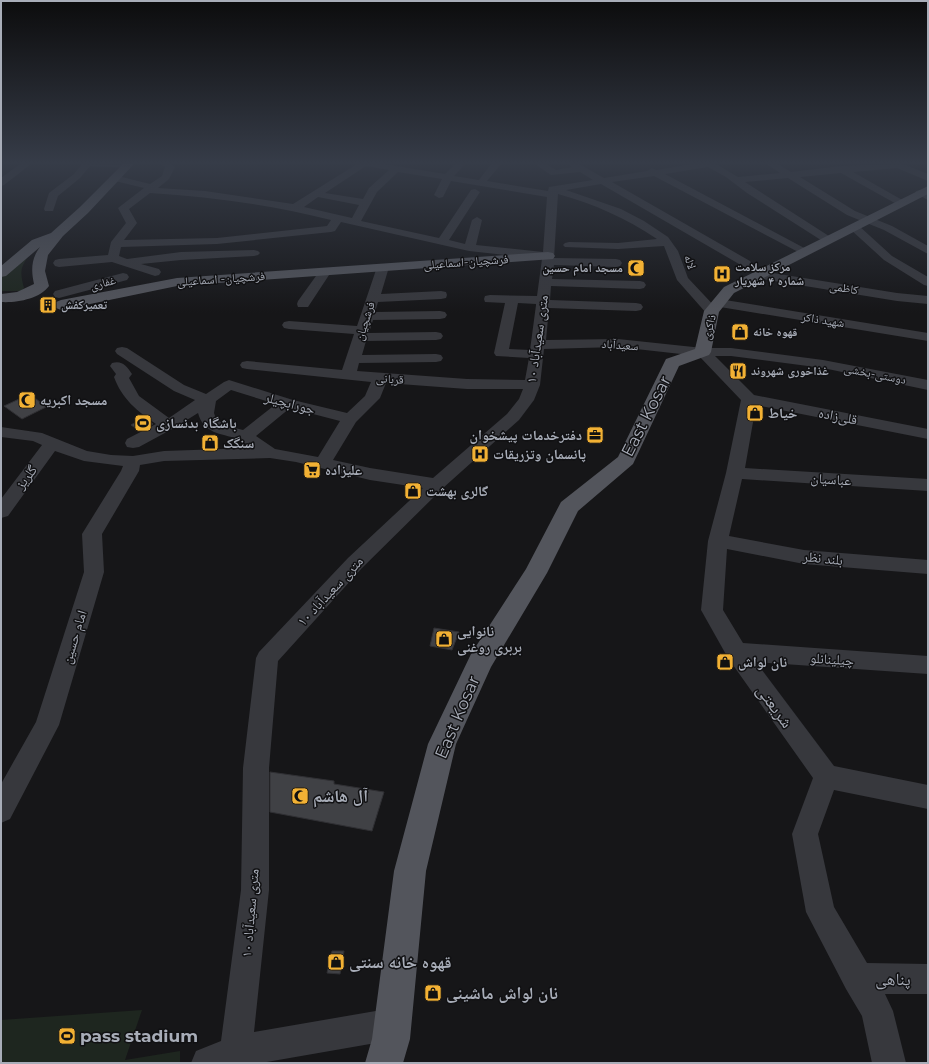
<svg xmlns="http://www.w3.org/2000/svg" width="929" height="1064" viewBox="0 0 929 1064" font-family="Montserrat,'Noto Naskh Arabic',sans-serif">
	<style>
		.green { fill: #1e261f }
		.building { fill: #404145; stroke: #303034 }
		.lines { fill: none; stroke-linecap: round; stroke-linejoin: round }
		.minor { fill: #37383d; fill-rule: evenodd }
		.major { fill: #53555c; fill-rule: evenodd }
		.labels { text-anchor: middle; stroke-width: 3; stroke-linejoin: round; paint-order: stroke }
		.far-street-label { font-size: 12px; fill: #a8adb8; stroke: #111113 }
		.far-poi-label { font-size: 12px; font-weight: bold; fill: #a8adb8; stroke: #111113; text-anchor: start }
		.street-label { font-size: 14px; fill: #a8adb8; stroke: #111113 }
		.poi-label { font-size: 14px; font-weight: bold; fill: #a8adb8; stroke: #111113; text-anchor: start }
		.near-street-label { font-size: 17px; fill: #a8adb8; stroke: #111113 }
		.near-poi-label { font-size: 17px; font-weight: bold; fill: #a8adb8; stroke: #111113; text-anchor: start }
	</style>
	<rect width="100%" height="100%" fill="#161618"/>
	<path class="green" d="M31 251C21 269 19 268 24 288L21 291H1V274Z
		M142 1010 125 1060 180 1051V1063H1V1020Z"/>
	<path class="building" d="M30 394 46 407 22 419 4 406Z
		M144 417 153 424 140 431 131 425Z
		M588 428H600L603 441H590Z
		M434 628 459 632 452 650 430 646Z
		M270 772 334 781V784L384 792 372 831 270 812Z
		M332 951H344L340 974 327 973Z"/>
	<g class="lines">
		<path class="minor" d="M20 164H31L4 185 1 186V178Z
			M82 164 133 165 128 168 90 166 80 178 58 196 53 211H45L44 209 49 193 74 174Z
			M162 164H172L175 167 169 179 158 188 205 191 293 204 357 164H384L445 174 455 164H465L454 176 479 180 491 164H501L487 181 548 191 549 187 593 180 580 172 551 175 535 164H546L556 170 572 167 568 164H579L604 178 647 171 652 168 656 170 692 164H716L738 177 780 173 767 164H778L791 172 841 166 903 164 928 174V181L897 168 853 172 904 201 905 203 900 206 841 173 800 177 855 211 892 226 928 246V254L884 230 847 215 788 178 745 182 832 238 834 240 832 242H824L747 193 726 177 708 167 665 174 808 250 810 252 808 254 804 255 654 176 612 182 750 261 752 264 750 267 746 268 601 184 566 190 621 209 644 221 668 237 678 251 688 278 719 311 717 314H707L677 280 664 246 618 249 565 247 563 245 565 243 569 242 618 243 657 239C626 218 594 204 558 194L554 258 616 259 620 260 622 263 620 266 616 267 554 265 552 279 640 281 644 282 646 285 644 288 640 289 551 286 550 300 636 303 641 304 643 307 641 310 636 311 549 308 546 340 618 339 703 348H731L823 360 928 380V390L823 368 731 356H715L754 395 928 429V439L756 405 745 468 928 479V491L742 479 729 536 804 550 928 560V574L804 564 727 549 723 610 743 643 928 656V674L756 662 834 766 928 785V809L834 790 818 834 834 907 867 963 928 964V994H885L893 1011 906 1063H872L862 1016 846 989 806 912 792 834 813 778 728 658 701 610 708 541 726 473 741 400 699 356 618 347 544 349 540 385 534 400 519 420 443 488 362 568 278 661 269 768V890L254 1032 393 1008 404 1013 409 1024 404 1035 393 1040 261 1063H191L196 1051 221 1041 241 890 243 768 256 658 259 652 348 558 423 488 370 480 296 462 270 458 164 461 140 465 139 471 102 534 104 572 59 725 10 819 1 823V784L36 722 84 572 82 534 121 471 123 466 84 461 55 451 8 516 1 518V499L42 445 33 441 1 437V427L42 433 87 451 111 455 133 456 164 451 252 448C247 445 243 441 238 439 220 433 204 434 198 413L174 428 139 447 133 448 127 447 125 443 127 439 156 424C137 411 122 399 114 377L116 374 110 366 112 363C122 360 127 366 132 374L129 378 139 396 169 418 195 400 174 391 117 354 115 351 117 348 122 347 127 348 184 385 206 394 224 382 229 380 293 400 347 413 365 396 371 382 247 369 242 368 240 365 242 362 247 361 342 370 354 334 289 329 284 328 282 325 284 322 289 321 357 326 377 267 379 264H387L389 267 381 294 441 291 446 292 447 295 446 298 441 299 378 302 375 312 440 311 445 312 447 315 445 318 440 319 373 320 369 333 436 332 441 333 443 336 441 339 436 340 366 341 362 355 436 354 441 355 443 358 441 361 436 362 359 363 357 371 467 379 525 380 529 358 496 356 494 353 505 303 485 302 484 299 485 296 490 295 537 296 542 259 469 251 341 222 335 231 331 232 217 244 121 247 119 256 127 259 181 252 254 250 258 251 260 253 258 255 254 256 181 260 141 264 159 269 161 272 159 275 155 276 112 262 59 267 55 266 53 263 55 260 59 259 108 255 111 242 126 223 118 208 144 188 111 180 109 178 114 175 150 184 162 176 165 167ZM366 166 389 170 369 188 363 199 325 193ZM398 172 442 179 434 195 439 198 443 197 451 181 547 197 543 252 476 245 482 220 477 217 472 220 465 244 449 240 480 192 475 189 471 190 439 238 361 221 377 192ZM150 193C212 197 272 205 331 220L327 226 217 238 124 240 137 223 129 209ZM318 197 359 205 352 218 304 207ZM518 303 536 304V305L530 350 509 349ZM386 383 467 389H523L519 399 507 414 433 478 370 468 333 460 356 422 380 398ZM231 390 276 404 243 430 227 426 216 419 214 413 216 401ZM290 408 340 421 318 457 275 449 256 436Z
			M920 190 928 193V200L915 193 916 191Z
			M854 224 858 225 892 256 928 277V286L924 285 884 260 850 229 849 227Z
			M325 268 329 269 331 272 308 307H298L297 304 298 301 321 269Z
			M760 271 897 293 928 296V304L897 301 756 278 754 275 756 272Z
			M123 273 127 274 129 277 127 280 59 298 55 297 53 294 55 291Z
			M719 299 928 333V341L714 306 713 303 714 300Z"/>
		<path class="major" d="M123 164H134L88 213 63 236 48 255 45 271 49 286C40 299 16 303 1 302V294L17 292 34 284C31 270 31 259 40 247L6 276 1 277V266L32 240 51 233 80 207Z
			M928 186V194L734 293 719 312 711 352 709 355 679 366 633 464 578 511 547 573 491 667 456 744 426 871 410 1039 403 1063H365L372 1039 394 871 428 744 471 654 526 569 561 502 618 457 664 363 666 359 695 349 704 311 724 287Z
			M548 252 553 253 555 256 553 259 177 286 61 310 56 308 53 305 56 302 61 300 177 278Z"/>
	</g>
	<linearGradient id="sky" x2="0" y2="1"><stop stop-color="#0c0c0d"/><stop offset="0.52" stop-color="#363c48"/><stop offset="1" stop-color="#363c48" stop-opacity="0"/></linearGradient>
	<rect width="929" height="313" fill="url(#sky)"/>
	<defs>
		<symbol id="mosque-square" viewBox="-11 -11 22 22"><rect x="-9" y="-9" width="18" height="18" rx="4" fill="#f2b134" stroke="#111113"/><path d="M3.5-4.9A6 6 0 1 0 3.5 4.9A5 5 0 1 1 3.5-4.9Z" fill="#111"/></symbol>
		<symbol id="hospital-square" viewBox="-11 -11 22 22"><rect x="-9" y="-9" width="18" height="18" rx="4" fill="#f2b134" stroke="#111113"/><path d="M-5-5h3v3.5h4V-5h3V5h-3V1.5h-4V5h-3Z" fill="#111"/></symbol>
		<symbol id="building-square" viewBox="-11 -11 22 22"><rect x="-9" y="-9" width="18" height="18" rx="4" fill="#f2b134" stroke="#111113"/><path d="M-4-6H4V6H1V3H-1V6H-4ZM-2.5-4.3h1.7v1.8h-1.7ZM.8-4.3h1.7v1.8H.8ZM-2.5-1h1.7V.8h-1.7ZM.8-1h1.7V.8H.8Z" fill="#111"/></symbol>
		<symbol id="shop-square" viewBox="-11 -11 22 22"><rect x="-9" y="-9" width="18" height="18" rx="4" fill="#f2b134" stroke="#111113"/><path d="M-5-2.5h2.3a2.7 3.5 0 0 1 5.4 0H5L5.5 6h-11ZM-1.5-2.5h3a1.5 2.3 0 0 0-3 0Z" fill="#111"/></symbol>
		<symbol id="restaurant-square" viewBox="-11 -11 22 22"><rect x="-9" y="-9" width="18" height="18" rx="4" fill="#f2b134" stroke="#111113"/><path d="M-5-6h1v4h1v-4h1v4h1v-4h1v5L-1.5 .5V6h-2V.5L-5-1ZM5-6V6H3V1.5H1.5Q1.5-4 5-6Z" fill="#111"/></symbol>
		<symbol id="stadium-square" viewBox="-11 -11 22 22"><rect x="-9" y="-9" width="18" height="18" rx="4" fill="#f2b134" stroke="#111113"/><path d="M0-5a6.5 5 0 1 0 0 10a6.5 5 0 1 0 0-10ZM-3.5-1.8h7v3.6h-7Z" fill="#111"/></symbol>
		<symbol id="office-square" viewBox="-11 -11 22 22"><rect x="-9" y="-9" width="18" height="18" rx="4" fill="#f2b134" stroke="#111113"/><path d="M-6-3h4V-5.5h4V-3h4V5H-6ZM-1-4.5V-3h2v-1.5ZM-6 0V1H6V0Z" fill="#111"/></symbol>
		<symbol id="supermarket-square" viewBox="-11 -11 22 22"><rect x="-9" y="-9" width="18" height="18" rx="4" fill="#f2b134" stroke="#111113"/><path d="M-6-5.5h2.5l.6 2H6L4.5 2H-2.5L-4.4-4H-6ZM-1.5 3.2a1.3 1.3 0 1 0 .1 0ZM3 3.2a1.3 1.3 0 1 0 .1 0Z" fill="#111"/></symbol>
	</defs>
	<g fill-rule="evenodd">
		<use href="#mosque-square" x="626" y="258" width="20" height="20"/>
		<use href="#hospital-square" x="712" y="264" width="20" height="20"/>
		<use href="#building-square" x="38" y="295" width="20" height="20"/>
		<use href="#shop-square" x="730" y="322" width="20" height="20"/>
		<use href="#restaurant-square" x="728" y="361" width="20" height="20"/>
		<use href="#mosque-square" x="17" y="390" width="20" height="20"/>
		<use href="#shop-square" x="745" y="403" width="20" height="20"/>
		<use href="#stadium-square" x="133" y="413" width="20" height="20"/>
		<use href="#office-square" x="585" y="425" width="20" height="20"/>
		<use href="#shop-square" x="200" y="433" width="20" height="20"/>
		<use href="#hospital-square" x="470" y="444" width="20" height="20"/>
		<use href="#supermarket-square" x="302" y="460" width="20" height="20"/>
		<use href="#shop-square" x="403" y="481" width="20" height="20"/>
		<use href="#shop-square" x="434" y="629" width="20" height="20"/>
		<use href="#shop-square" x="715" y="652" width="20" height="20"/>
		<use href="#mosque-square" x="290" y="786" width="20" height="20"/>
		<use href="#shop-square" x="326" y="952" width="20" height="20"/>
		<use href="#shop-square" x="423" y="983" width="20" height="20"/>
		<use href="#stadium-square" x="57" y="1026" width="20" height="20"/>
	</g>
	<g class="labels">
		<g class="far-street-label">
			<text transform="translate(466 262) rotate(-4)" y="4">فرشچیان-اسماعیلی</text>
			<text transform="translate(690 262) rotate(71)" y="4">لاله</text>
			<text transform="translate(221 279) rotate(-4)" y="4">فرشچیان- اسماعیلی</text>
			<text transform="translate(103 283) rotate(-14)" y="4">غفاری</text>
			<text transform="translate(844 288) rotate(9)" y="4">کاظمی</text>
			<text transform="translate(823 320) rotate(9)" y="4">شهید ذاکر</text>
			<text transform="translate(365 321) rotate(-72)" y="4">فرشچیان</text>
			<text transform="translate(709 327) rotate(-76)" y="4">ذاکری</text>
			<text transform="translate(620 345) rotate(4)" y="4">سعیدآباد</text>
			<text transform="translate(875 374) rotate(11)" y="4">دوستی-بخشی</text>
			<text transform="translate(390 379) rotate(4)" y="4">قربانی</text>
		</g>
		<g class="far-poi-label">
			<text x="735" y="271">مرکز سلامت<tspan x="735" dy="14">شماره ۴ شهریار</tspan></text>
			<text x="623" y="272" text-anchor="end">مسجد امام حسین</text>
			<text x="61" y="309">تعمیرکفش</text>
			<text x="753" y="336">قهوه خانه</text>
			<text x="751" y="375">غذاخوری شهروند</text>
		</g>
		<g class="street-label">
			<text transform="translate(537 339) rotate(-82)" y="5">۱۰ متری سعیدآباد</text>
			<text transform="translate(290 403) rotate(15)" y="5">جورابچیلر</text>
			<text transform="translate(838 416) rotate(11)" y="5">قلی‌زاده</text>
			<text transform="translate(26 477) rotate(-53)" y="5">گلریز</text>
			<text transform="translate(831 479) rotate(4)" y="5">عباسیان</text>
			<text transform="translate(823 558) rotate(6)" y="5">بلند نظر</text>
			<text transform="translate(330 591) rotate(-47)" y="5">۱۰ متری سعیدآباد</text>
			<text transform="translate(74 637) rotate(-73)" y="5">امام حسین</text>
			<text transform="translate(832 659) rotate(4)" y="5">چیلینانلو</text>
			<text transform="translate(250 913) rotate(-85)" y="5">۱۰ متری سعیدآباد</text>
		</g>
		<g class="poi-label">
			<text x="40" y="405">مسجد اکبریه</text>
			<text x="768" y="418">خیاط</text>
			<text x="156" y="428">باشگاه بدنسازی</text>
			<text x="582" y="440" text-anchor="end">دفترخدمات پیشخوان</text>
			<text x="223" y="448">سنگک</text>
			<text x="493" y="459">پانسمان وتزریقات</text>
			<text x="325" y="475">علیزاده</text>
			<text x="426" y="496">گالری بهشت</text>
			<text x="457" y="636">نانوایی<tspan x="457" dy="16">بربری روغنی</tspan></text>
			<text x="738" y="667">نان لواش</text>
		</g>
		<g class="near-street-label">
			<text transform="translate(646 416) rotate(-63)" y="6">East Kosar</text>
			<text transform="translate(775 706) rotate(54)" y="6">شریعتی</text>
			<text transform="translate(457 717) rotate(-67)" y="6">East Kosar</text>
			<text transform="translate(893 979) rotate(1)" y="6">پناهی</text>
		</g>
		<g class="near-poi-label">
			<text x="313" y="802">آل هاشم</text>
			<text x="349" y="968">قهوه خانه سنتی</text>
			<text x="446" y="999">نان لواش ماشینی</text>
			<text x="80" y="1042">pass stadium</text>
		</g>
	</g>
	<rect width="929" height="1064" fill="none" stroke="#a8adb8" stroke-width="4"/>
</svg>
